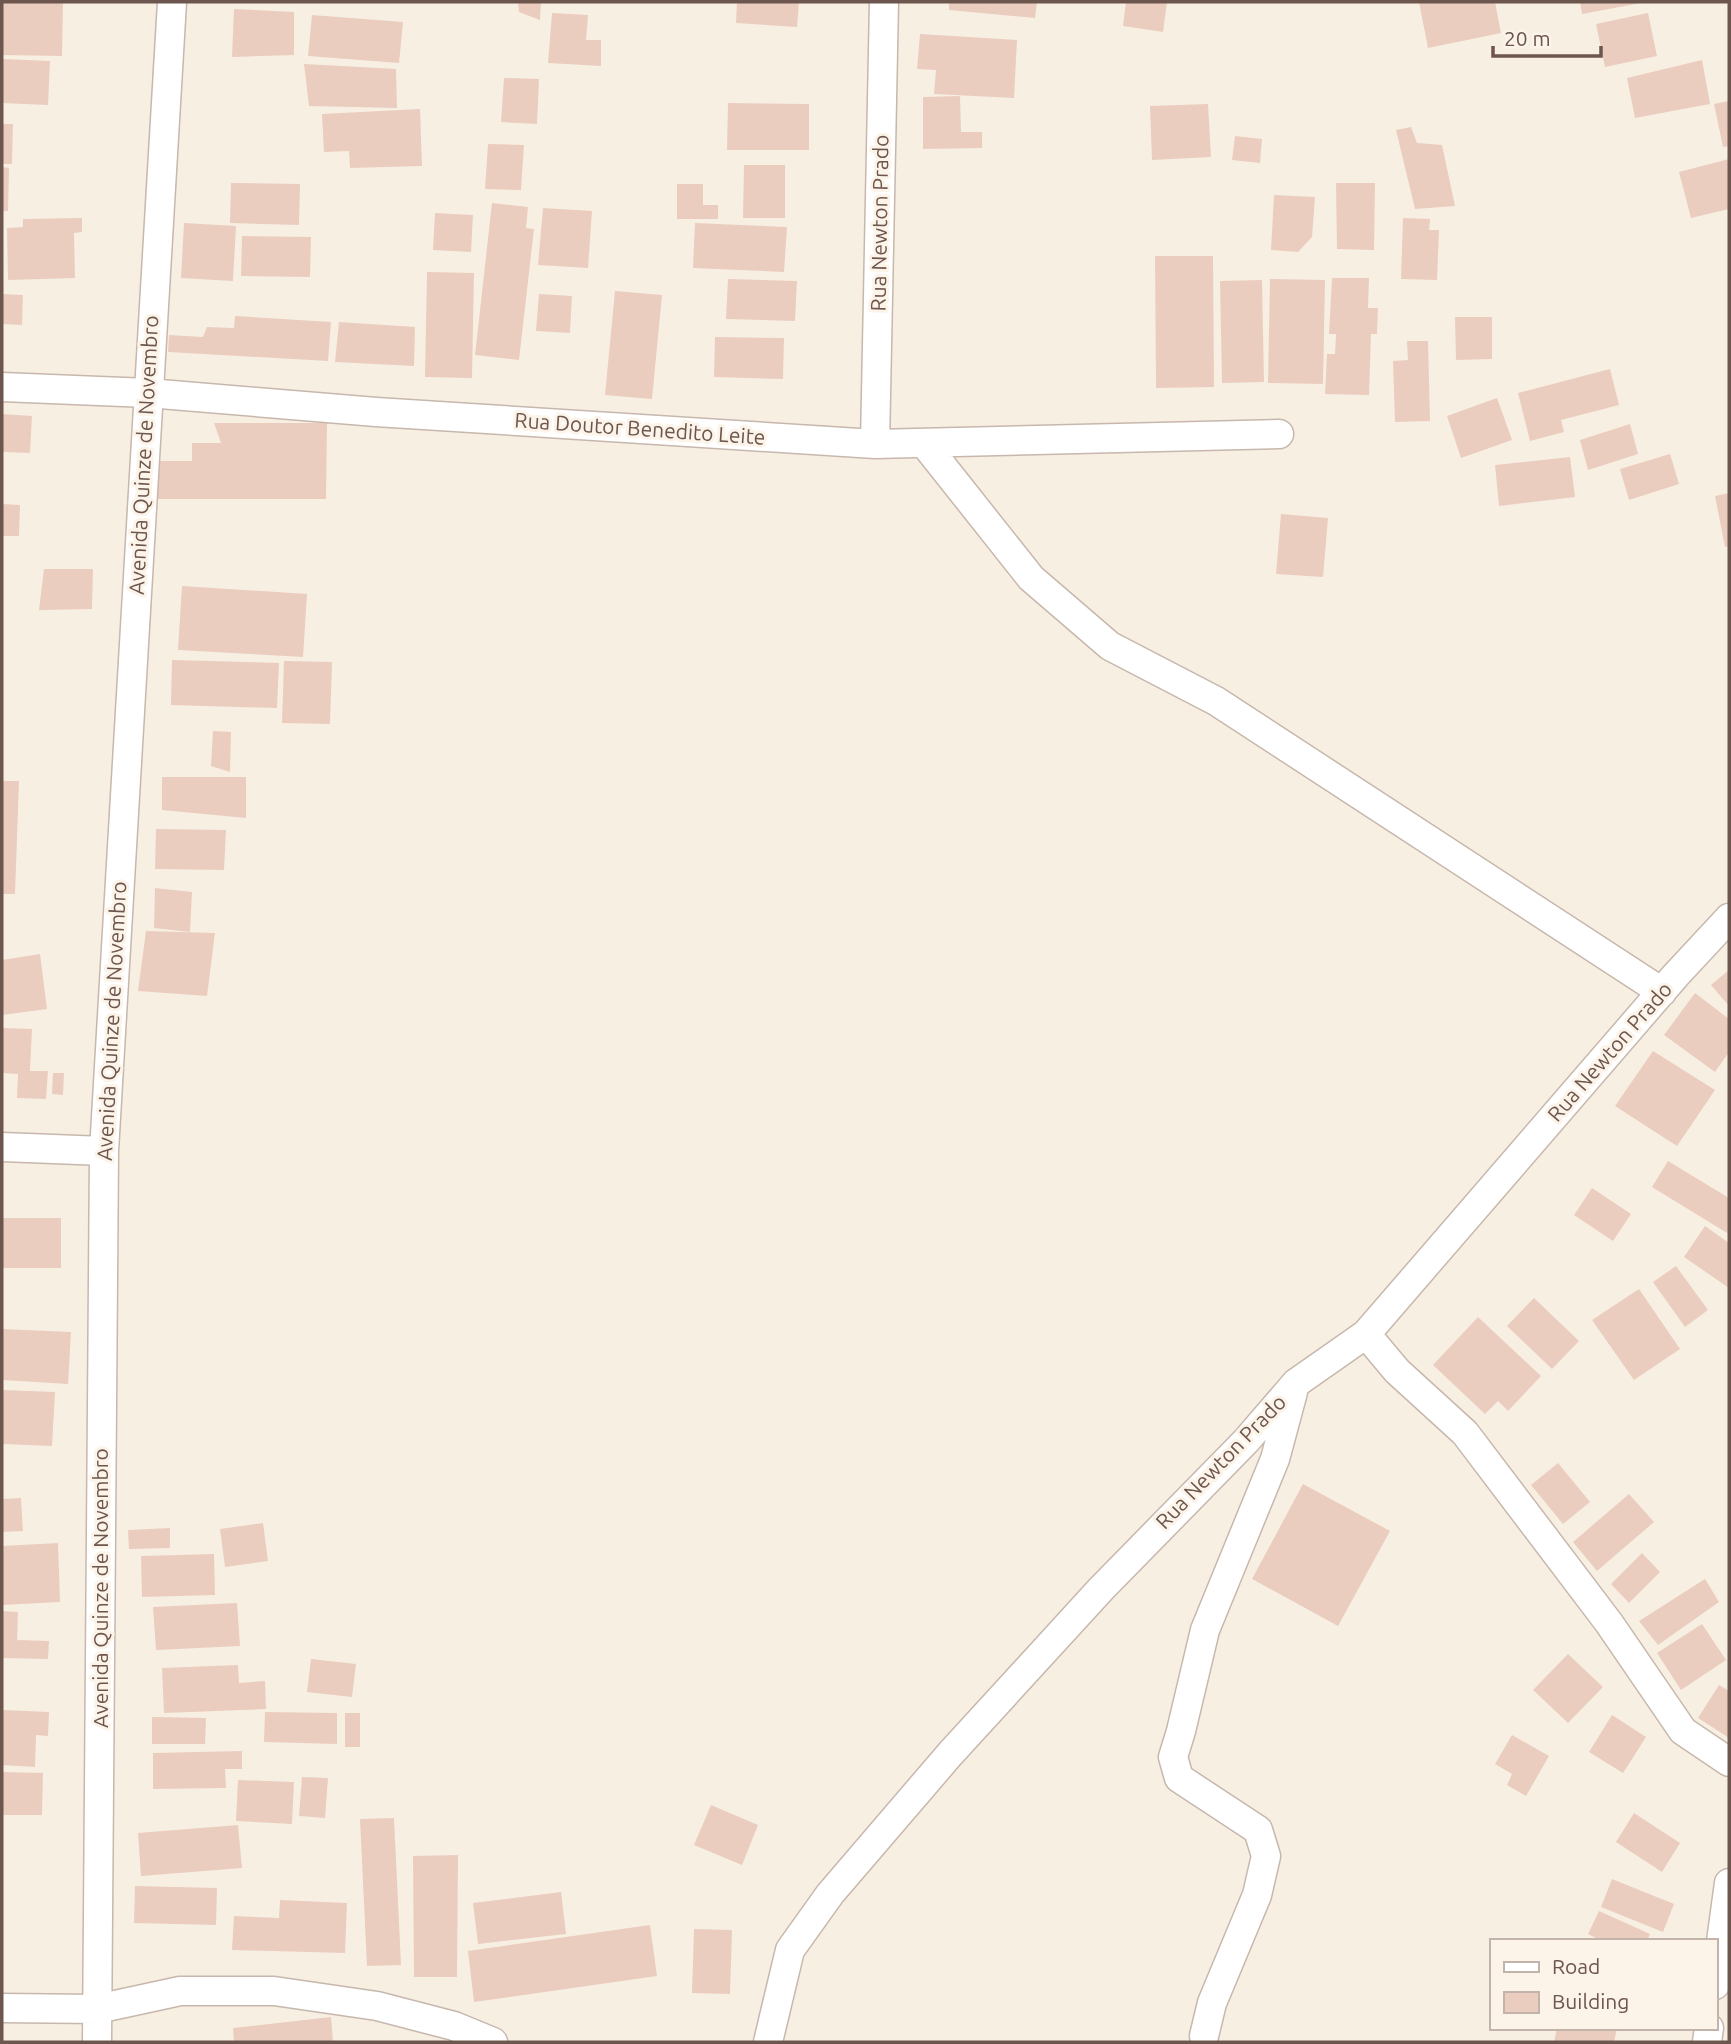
<svg xmlns="http://www.w3.org/2000/svg" width="1731" height="2044" viewBox="0 0 1731 2044" font-family="Ubuntu,sans-serif">
	<style>
		.building { fill: #eacdbf }
		.lines { fill: none; stroke-linecap: round; stroke-linejoin: round }
		.minor-casing { stroke: #c7b7ac; stroke-width: 31 }
		.minor { stroke: #fff; stroke-width: 28 }
		.labels { text-anchor: middle; stroke-width: 6; stroke-linejoin: round; paint-order: stroke }
		.street-label { font-size: 21px; fill: #6d564d; stroke: #fcf3e9 }
	</style>
	<rect width="100%" height="100%" fill="#f8efe3"/>
	<path class="building" d="M2 2H63L62 56 2 55Z
		M518 2H541L540 20 519 12Z
		M737 2H799L797 27 736 23Z
		M949 2H1037L1035 18 949 10Z
		M1126 2H1167L1163 32 1123 26Z
		M1419 2H1495L1501 33 1428 48Z
		M1580 2H1641V3L1582 14Z
		M234 9 294 12V55L232 57Z
		M552 13 588 15 586 40H601V66L548 63Z
		M1648 13 1657 56 1605 67 1596 24Z
		M312 15 403 22 399 63 308 56Z
		M920 34 1017 40 1014 98 934 94 936 70 917 69Z
		M2 59 50 61 48 105 2 103Z
		M1702 60 1710 104 1635 118 1627 78Z
		M304 64 396 69 397 108 309 106Z
		M504 78 539 79 537 124 501 122Z
		M960 96 961 132H982V148L923 149V97Z
		M1729 101V146L1723 147 1714 104Z
		M728 103 809 104V150H727Z
		M1208 104 1211 157 1152 160 1150 106Z
		M420 109 422 166 350 168 349 151 324 152 322 114Z
		M2 124H13L12 164H2Z
		M1411 127 1417 143 1442 145 1455 206 1415 209 1396 130Z
		M1235 136 1262 139 1260 163 1232 160Z
		M488 144 524 145 521 190 485 189Z
		M1729 159V209L1691 218 1679 172Z
		M744 165H785V218H743Z
		M2 167 9 168 8 211H2Z
		M231 183 300 184 299 225 230 223Z
		M1336 183H1375L1374 250 1337 249Z
		M677 184H703V205H718V219H677Z
		M1274 195 1315 197 1312 237 1298 252 1271 250Z
		M492 203 528 207 526 228 534 229 519 360 475 355Z
		M543 208 592 211 588 268 538 265Z
		M435 213 473 215 471 252 433 250Z
		M82 218V232L74 233 75 278 8 280 7 228 23 227V219Z
		M1403 218 1430 219 1429 230H1439L1437 280 1401 279Z
		M184 223 236 226 233 281 181 278Z
		M695 223 787 227 784 272 693 268Z
		M242 236 311 237 310 277 241 276Z
		M1155 256H1213L1214 387 1156 388Z
		M427 272 474 273 472 378 425 377Z
		M1332 278H1369L1368 308H1378L1377 334H1371L1369 395 1325 394 1327 354H1335L1336 334H1329Z
		M728 279 797 281 795 321 726 319Z
		M1270 279 1325 280 1323 384 1268 383Z
		M1262 280 1264 382 1222 383 1220 281Z
		M615 291 662 295 652 399 605 395Z
		M2 294 23 295 22 325 2 324Z
		M539 294 572 296 570 333 536 331Z
		M235 316 331 322 328 361 168 352 169 335 203 337 207 327 234 328Z
		M1455 317H1492V359L1456 360Z
		M339 322 415 327 414 366 335 362Z
		M715 337 784 338 783 379 714 377Z
		M1407 341H1428L1430 421 1395 422 1393 361 1408 360Z
		M1610 369 1619 405 1561 420 1564 432 1530 441 1518 393Z
		M1497 398 1512 440 1461 458 1447 416Z
		M2 414 32 416 30 453 2 452Z
		M214 423H327L326 499H158V461H192V443H221Z
		M1630 424 1638 454 1588 470 1580 440Z
		M1670 454 1679 484 1629 500 1620 469Z
		M1570 457 1575 497 1499 506 1495 465Z
		M1729 493V546L1725 547 1715 496Z
		M2 504 20 505 19 536H2Z
		M1281 514 1328 518 1323 577 1276 574Z
		M44 569H93L92 609 39 610Z
		M182 586 307 594 303 657 178 650Z
		M172 660 279 663 277 708 171 705Z
		M284 661 332 662 330 724 282 723Z
		M213 731 231 732 230 772 211 766Z
		M162 777H246V818L162 810Z
		M2 781H19L15 894H2Z
		M156 829 226 830 224 870 155 869Z
		M155 888 192 892 190 932 154 928Z
		M146 931 215 933 207 996 138 991Z
		M40 954 47 1009 2 1015V960Z
		M1729 970V1006L1711 985Z
		M1695 993 1729 1019V1052L1715 1072 1664 1035Z
		M2 1028 32 1029 30 1071H48L46 1099 17 1098 18 1074 2 1073Z
		M1653 1051 1715 1090 1677 1146 1615 1106Z
		M53 1073H64L63 1095 52 1094Z
		M1668 1161 1729 1198V1228L1727 1233 1652 1187Z
		M1592 1188 1631 1214 1613 1241 1574 1215Z
		M2 1218H61V1268H2Z
		M1705 1226 1729 1243V1288L1684 1257Z
		M1676 1266 1708 1310 1685 1327 1653 1282Z
		M1639 1289 1680 1349 1634 1380 1592 1320Z
		M1534 1298 1579 1341 1552 1369 1507 1326Z
		M1478 1317 1541 1376 1508 1411 1498 1401 1485 1414 1433 1365Z
		M2 1329 71 1332 68 1384 2 1380Z
		M2 1390 55 1392 52 1446 2 1444Z
		M1558 1463 1590 1502 1563 1524 1531 1485Z
		M1303 1484 1390 1531 1338 1626 1252 1579Z
		M1629 1494 1654 1522 1597 1571 1573 1542Z
		M21 1498 23 1531 2 1532V1499Z
		M263 1523 268 1561 225 1567 220 1529Z
		M170 1528V1548L129 1549 128 1530Z
		M58 1543 60 1602 2 1605V1546Z
		M1642 1553 1660 1572 1629 1603 1611 1584Z
		M214 1554 215 1595 142 1597 141 1556Z
		M1705 1579 1719 1602 1658 1645 1639 1621Z
		M237 1603 240 1646 156 1650 153 1607Z
		M2 1611 18 1612 17 1640 49 1641 48 1659 2 1658Z
		M1702 1624 1726 1660 1681 1690 1657 1653Z
		M1568 1654 1603 1687 1568 1723 1533 1690Z
		M311 1659 356 1664 352 1697 307 1692Z
		M238 1665 239 1683 265 1681 266 1709 164 1713 162 1668Z
		M1719 1685 1729 1691V1738L1698 1718Z
		M2 1710 49 1712 48 1736 36 1735 35 1767 2 1765Z
		M265 1712 337 1713V1744L264 1742Z
		M345 1713H360V1747H345Z
		M1612 1715 1646 1737 1623 1773 1589 1752Z
		M152 1717 206 1718 205 1744H152Z
		M1512 1735 1549 1756 1526 1796 1507 1785 1512 1774 1495 1764Z
		M242 1751V1769H225L226 1788 153 1789V1753Z
		M2 1772 43 1773 42 1815H2Z
		M302 1777 328 1778 325 1818 299 1816Z
		M238 1780 294 1782 292 1824 236 1821Z
		M711 1805 758 1825 742 1865 694 1845Z
		M1634 1813 1680 1843 1662 1872 1616 1842Z
		M394 1818 401 1965 367 1966 360 1819Z
		M238 1825 242 1868 141 1876 138 1833Z
		M458 1855 457 1977H414L413 1856Z
		M1612 1879 1674 1904 1663 1932 1601 1907Z
		M135 1886 217 1888 216 1925 134 1923Z
		M561 1892 566 1934 478 1944 473 1903Z
		M280 1900 347 1903 345 1953 232 1950 234 1916 279 1918Z
		M1599 1911 1650 1934 1647 1941H1602L1588 1934Z
		M650 1925 657 1976 474 2002 468 1951Z
		M694 1929 732 1930 730 1994 692 1993Z
		M331 2017 333 2042H234L233 2028Z
		M1557 2028H1617L1614 2042H1554Z"/>
	<g class="lines">
		<defs>
			<path id="minor" d="M2 387 148 393 376 412 875 444 1279 434
				M924 443 1031 578 1110 646 1216 701 1662 992
				M875 444 884 2
				M2 1147 104 1151
				M1366 1334 1397 1371 1465 1433 1609 1623 1683 1731 1729 1762
				M1715 1985 1729 1883
				M2 2008 97 2009 180 1991H274L377 2006 454 2026 493 2042
				M1204 2036 1212 2003 1257 1895 1266 1856 1258 1830 1179 1778 1173 1757 1181 1731 1205 1630 1275 1459 1293 1392
				M97 2042 104 1151 172 2
				M768 2042 790 1950 830 1894 950 1754 1101 1589 1246 1441 1296 1383 1366 1334 1676 975 1729 918
				M1707 2042 1709 2028"/>
		</defs>
		<use href="#minor" class="minor-casing"/>
		<use href="#minor" class="minor"/>
	</g>
	<g class="labels">
		<g class="street-label">
			<text transform="translate(880 223) rotate(-89)" y="7">Rua Newton Prado</text>
			<text transform="translate(640 429) rotate(4)" y="7">Rua Doutor Benedito Leite</text>
			<text transform="translate(144 455) rotate(-87)" y="7">Avenida Quinze de Novembro</text>
			<text transform="translate(112 1021) rotate(-87)" y="7">Avenida Quinze de Novembro</text>
			<text transform="translate(1610 1052) rotate(-49)" y="7">Rua Newton Prado</text>
			<text transform="translate(1221 1462) rotate(-46)" y="7">Rua Newton Prado</text>
			<text transform="translate(101 1588) rotate(-90)" y="7">Avenida Quinze de Novembro</text>
		</g>
	</g>
	<rect width="1731" height="2044" fill="none" stroke="#6d564d" stroke-width="7"/>
	<rect x="1490" y="1939" width="228" height="91" fill="#fcf3e9" stroke="#c3b4ab" stroke-width="2"/>
	<rect x="1504" y="1962" width="35" height="10" fill="#ffffff" stroke="#c3b4ab" stroke-width="2"/>
	<text x="1552" y="1974" font-size="21" fill="#6d564d">Road</text>
	<rect x="1504" y="1992" width="35" height="21" fill="#eacdbf" stroke="#c3b4ab" stroke-width="2"/>
	<text x="1552" y="2009" font-size="21" fill="#6d564d">Building</text>
	<path d="M1493 46v10h108v-10" fill="none" stroke="#6d564d" stroke-width="3.5"/>
	<text x="1504" y="46" font-size="21" fill="#6d564d" stroke="#fcf3e9" stroke-width="5" paint-order="stroke">20 m</text>
</svg>
